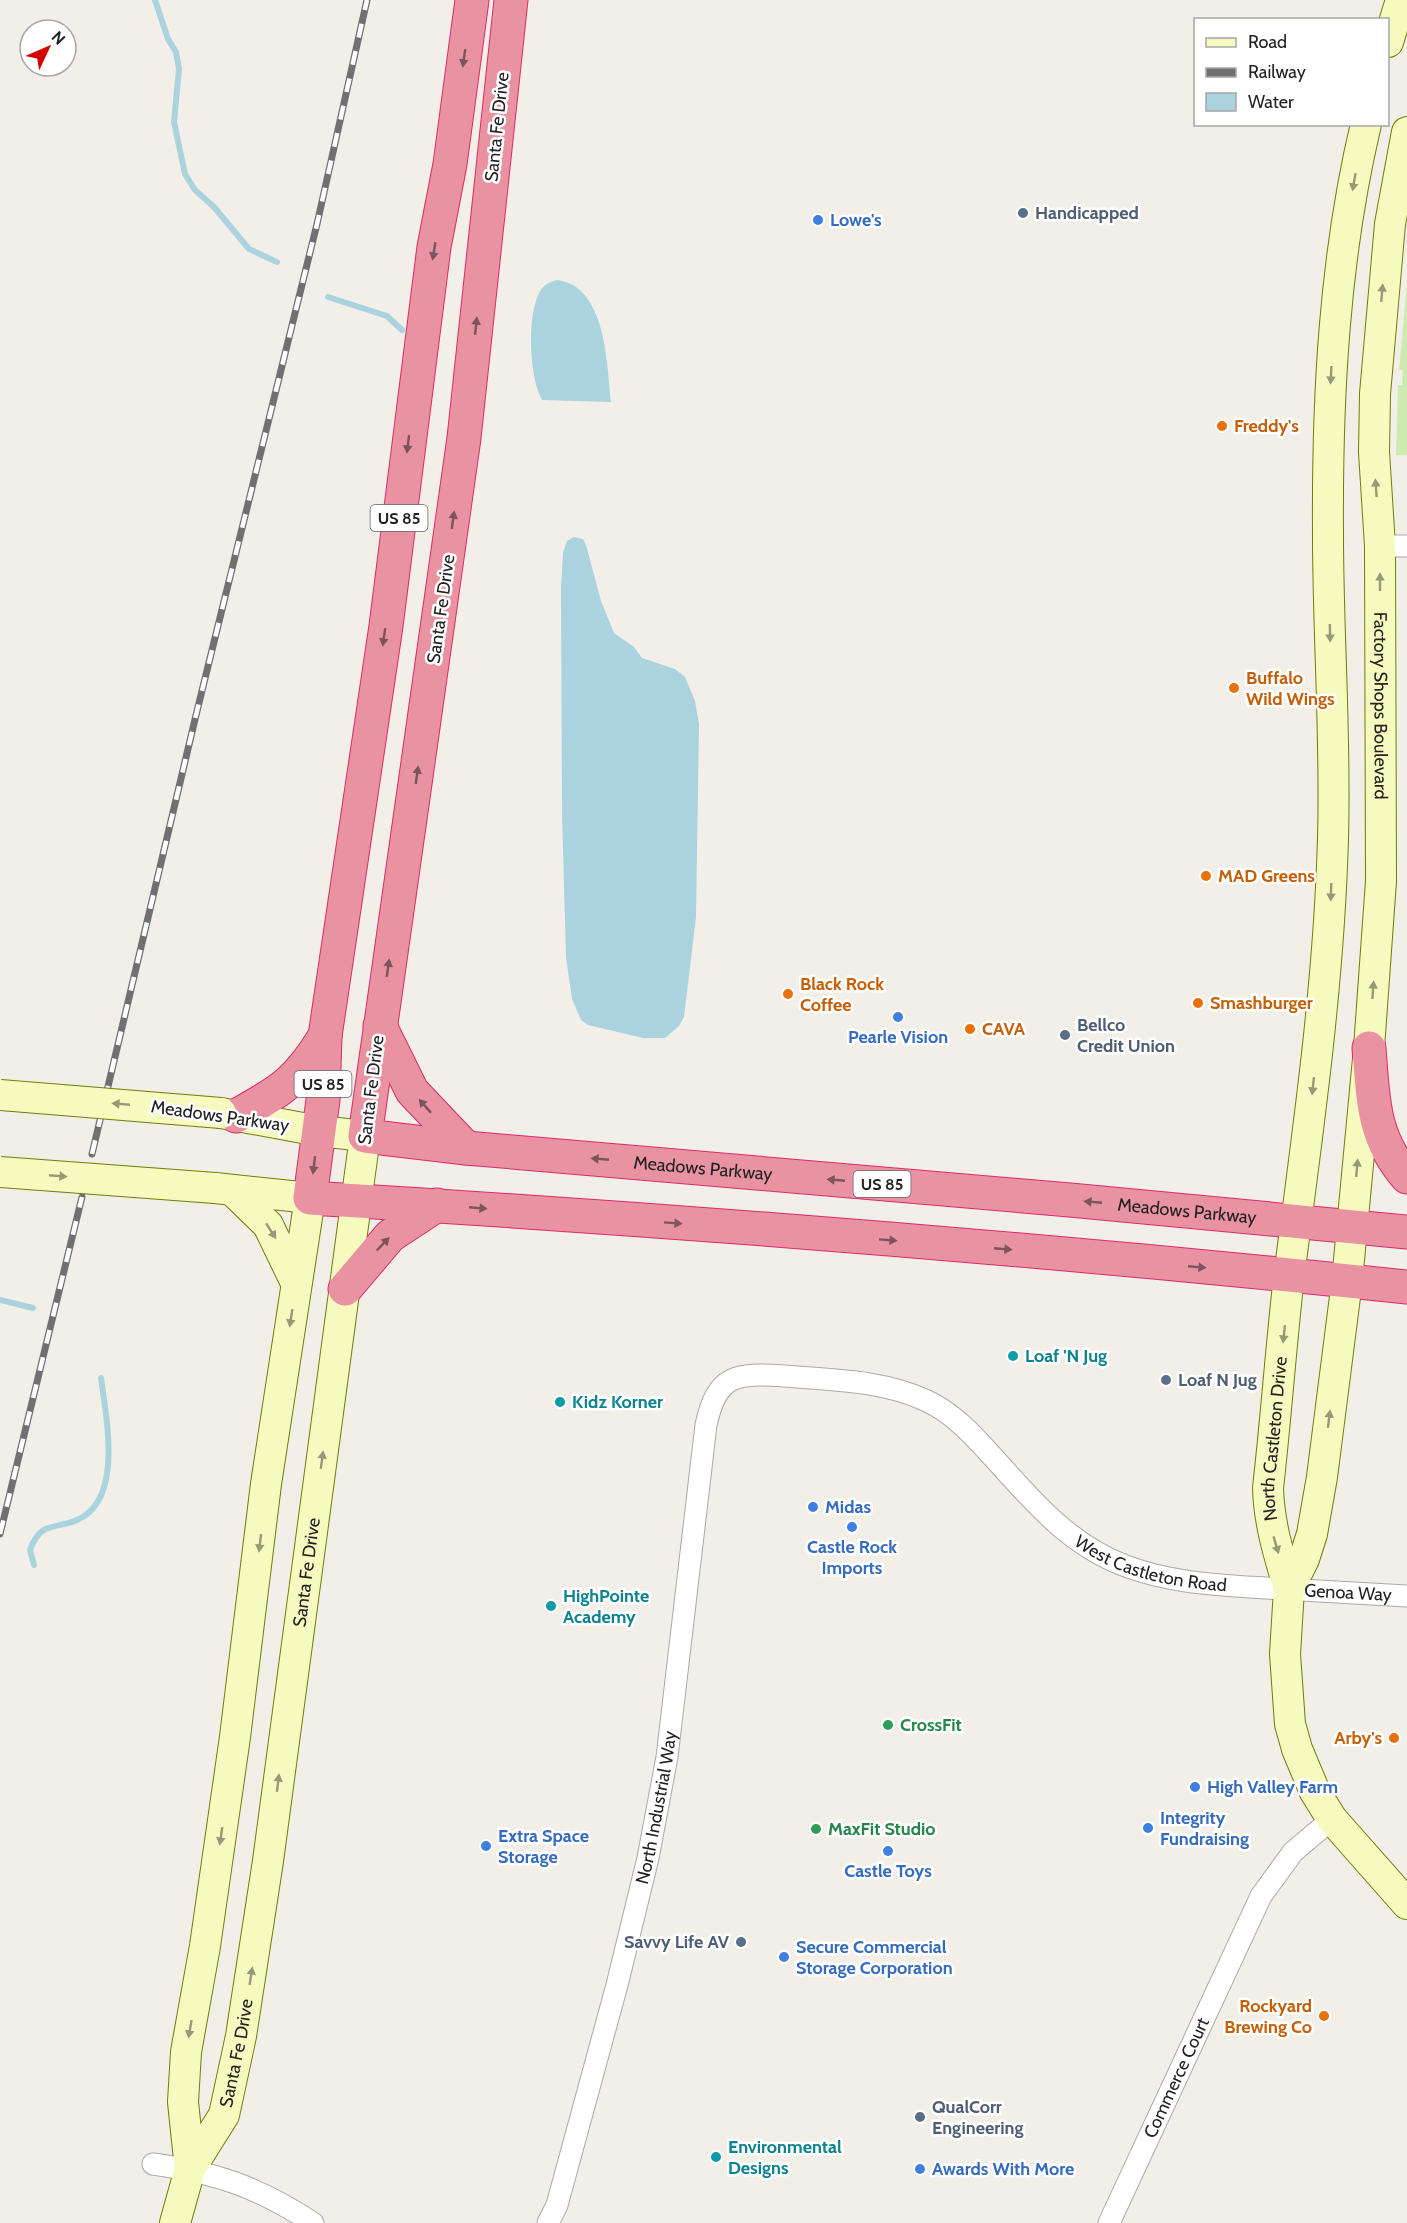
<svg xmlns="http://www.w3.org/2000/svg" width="1407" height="2223" viewBox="0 0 1407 2223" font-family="Cabin,sans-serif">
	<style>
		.grass { fill: #cdebb0 }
		.water { fill: #aad3df }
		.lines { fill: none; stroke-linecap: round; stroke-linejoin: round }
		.stream { stroke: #aad3df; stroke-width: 6 }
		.street-casing { stroke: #a9a9a9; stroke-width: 23 }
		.secondary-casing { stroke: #707d05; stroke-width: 32 }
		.highway-casing { stroke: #dc2a67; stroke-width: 35 }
		.street { stroke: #fff; stroke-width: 21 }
		.secondary { stroke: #f7fabf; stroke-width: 30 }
		.highway { stroke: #e892a2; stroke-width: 33 }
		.rail-casing { stroke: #707070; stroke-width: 7 }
		.rail { stroke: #fff; stroke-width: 4.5; stroke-dasharray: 14; stroke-linecap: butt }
		.secondary-bridge-casing { stroke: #707d05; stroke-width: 32; stroke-linecap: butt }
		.secondary-bridge { stroke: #f7fabf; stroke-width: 30 }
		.oneway { fill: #7b545c }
		.oneway2 { fill: #979978 }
		.service-dot { fill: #5c6f8a; stroke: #fff; stroke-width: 2 }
		.shop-dot { fill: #3f7fe0; stroke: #fff; stroke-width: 2 }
		.food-dot { fill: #e8710a; stroke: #fff; stroke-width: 2 }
		.culture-dot { fill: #0f9aa8; stroke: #fff; stroke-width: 2 }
		.leisure-dot { fill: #2e9e5b; stroke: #fff; stroke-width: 2 }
		.labels { text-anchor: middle; stroke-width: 5; stroke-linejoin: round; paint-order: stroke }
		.shield { fill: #fff; stroke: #646464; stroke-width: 1.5 }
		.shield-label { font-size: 16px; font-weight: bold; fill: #222 }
		.street-label { font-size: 18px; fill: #222; stroke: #fff }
		.service-label { font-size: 18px; font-weight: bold; fill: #4e5e75; stroke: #fff; text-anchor: start }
		.shop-label { font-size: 18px; font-weight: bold; fill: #366cbe; stroke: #fff; text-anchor: start }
		.food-label { font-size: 18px; font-weight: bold; fill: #c56008; stroke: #fff; text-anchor: start }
		.culture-label { font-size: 18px; font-weight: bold; fill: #0d838f; stroke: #fff; text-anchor: start }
		.leisure-label { font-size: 18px; font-weight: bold; fill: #27864d; stroke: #fff; text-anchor: start }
	</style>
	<rect width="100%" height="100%" fill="#f2efe9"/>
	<path class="grass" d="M1407 284V455H1396L1398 385H1402L1403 370H1399Z"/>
	<path class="water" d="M557 280C606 286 607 363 611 402L542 400C529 377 527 317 539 293 543 285 549 282 557 280Z
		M574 537 583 539 586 545 601 601 614 633 634 647 642 658 675 669 685 677 695 701 699 724 696 917 684 1017 679 1026 665 1038H643L588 1025 581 1020 572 999 566 957 562 815 561 588 563 552 567 541Z"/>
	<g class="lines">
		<path class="stream" d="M155 0 168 39 176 52 179 69 174 122 185 174 195 190 214 207 249 249 277 262
			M328 297 387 316 402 330
			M0 1300 33 1308
			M34 1565 30 1550C41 1520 55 1530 77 1520 124 1500 106 1417 101 1378"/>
		<defs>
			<g id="street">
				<path d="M1380 546H1407"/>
				<path d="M153 2164C217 2173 258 2187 313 2223"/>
				<path id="s1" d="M548 2223 557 2205 617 1985 648 1858 667 1757 706 1425C717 1374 736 1373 784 1376 832 1380 883 1380 927 1401 953 1413 973 1435 992 1456 1032 1500 1067 1543 1123 1565 1169 1583 1218 1585 1266 1588 1313 1591 1360 1593 1407 1596"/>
				<path id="s2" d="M1109 2223 1261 1896 1293 1852 1332 1819"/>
			</g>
			<g id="secondary">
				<path d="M1388 42 1401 0"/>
				<path id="s3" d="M1407 132 1390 224 1375 394 1374 452 1380 546 1381 881 1369 1048 1347 1281 1322 1477 1312 1534 1304 1559 1289 1589 1285 1654 1290 1724 1297 1749 1315 1792 1332 1819 1407 1904"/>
				<path d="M232 1190 268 1225 296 1283"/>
				<path id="s4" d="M1289 1589C1279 1555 1269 1524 1268 1488 1276 1418 1281 1346 1289 1276 1308 1130 1329 985 1333 838 1336 737 1328 636 1328 535 1327 397 1334 259 1366 124"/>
				<path d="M190 2169 183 2102 186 2052 205 1946 235 1737 266 1484 310 1198 215 1188"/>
				<path id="s5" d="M175 2223 190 2169 224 2115 241 2036 268 1861 365 1136 319 1131 221 1113"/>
			</g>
			<g id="highway">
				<path d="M472 0 450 164 434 247 386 626 325 1036 323 1100 310 1198C676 1220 1042 1249 1407 1287"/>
				<path id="s6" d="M511 0 464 438 365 1136 466 1148 1070 1200 1407 1232"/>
				<path d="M380 1026 412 1091 466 1148"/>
				<path d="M1369 1048C1373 1098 1372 1137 1407 1177"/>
				<path d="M236 1116C281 1091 298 1081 325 1036"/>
				<path d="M345 1289 390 1236 437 1205"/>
			</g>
		</defs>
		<use href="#street" class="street-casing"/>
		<use href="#secondary" class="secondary-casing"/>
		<use href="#highway" class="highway-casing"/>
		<use href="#street" class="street"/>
		<use href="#secondary" class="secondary"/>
		<use href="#highway" class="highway"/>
		<defs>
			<path id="rail" d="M92 1154 197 711 317 224 367 0
				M0 1534 82 1197"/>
		</defs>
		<use href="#rail" class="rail-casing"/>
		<use href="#rail" class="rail"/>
		<defs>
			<path id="secondary-bridge" d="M0 1095 221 1113
				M0 1172 215 1188"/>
		</defs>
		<use href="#secondary-bridge" class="secondary-bridge-casing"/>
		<use href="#secondary-bridge" class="secondary-bridge"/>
	</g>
	<defs><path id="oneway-solid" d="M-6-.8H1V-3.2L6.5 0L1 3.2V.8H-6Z" transform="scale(1.5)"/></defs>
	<g class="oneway">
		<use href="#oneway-solid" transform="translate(464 58) rotate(98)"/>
		<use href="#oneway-solid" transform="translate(434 251) rotate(99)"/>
		<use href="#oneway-solid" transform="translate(476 326) rotate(-84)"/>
		<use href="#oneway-solid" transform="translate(408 444) rotate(97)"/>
		<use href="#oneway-solid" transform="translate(453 520) rotate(-82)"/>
		<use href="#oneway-solid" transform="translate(384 637) rotate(98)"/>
		<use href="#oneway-solid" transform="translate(417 775) rotate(-82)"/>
		<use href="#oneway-solid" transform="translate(388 968) rotate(-82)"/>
		<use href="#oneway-solid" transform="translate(425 1106) rotate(-131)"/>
		<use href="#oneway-solid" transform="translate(600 1159) rotate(-175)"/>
		<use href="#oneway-solid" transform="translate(314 1165) rotate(97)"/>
		<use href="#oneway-solid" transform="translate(836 1180) rotate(-175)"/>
		<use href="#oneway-solid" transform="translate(1093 1202) rotate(-175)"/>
		<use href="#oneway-solid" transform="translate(478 1208) rotate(5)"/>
		<use href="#oneway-solid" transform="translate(673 1223) rotate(4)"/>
		<use href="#oneway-solid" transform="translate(888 1240) rotate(4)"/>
		<use href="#oneway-solid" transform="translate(383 1244) rotate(-46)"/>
		<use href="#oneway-solid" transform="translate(1003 1249) rotate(5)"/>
		<use href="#oneway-solid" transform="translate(1197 1267) rotate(5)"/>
	</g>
	<g class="oneway2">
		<use href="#oneway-solid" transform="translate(1354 182) rotate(100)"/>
		<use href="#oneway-solid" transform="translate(1382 293) rotate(-85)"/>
		<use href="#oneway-solid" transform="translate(1331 375) rotate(93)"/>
		<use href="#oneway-solid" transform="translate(1376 488) rotate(-94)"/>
		<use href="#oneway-solid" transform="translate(1380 582) rotate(-90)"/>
		<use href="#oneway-solid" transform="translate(1330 633) rotate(89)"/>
		<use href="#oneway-solid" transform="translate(1331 892) rotate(92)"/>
		<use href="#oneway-solid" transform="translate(1373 990) rotate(-86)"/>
		<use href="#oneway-solid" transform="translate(1313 1086) rotate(96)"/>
		<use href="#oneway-solid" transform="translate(121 1104) rotate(-175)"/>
		<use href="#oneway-solid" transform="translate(1357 1168) rotate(-85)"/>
		<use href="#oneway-solid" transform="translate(58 1176) rotate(5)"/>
		<use href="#oneway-solid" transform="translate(271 1231) rotate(57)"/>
		<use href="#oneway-solid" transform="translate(291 1318) rotate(99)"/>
		<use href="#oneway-solid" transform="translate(1284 1334) rotate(96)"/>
		<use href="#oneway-solid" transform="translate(1329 1419) rotate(-83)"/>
		<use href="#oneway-solid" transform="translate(322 1460) rotate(-82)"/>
		<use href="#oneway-solid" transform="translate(260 1543) rotate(97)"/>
		<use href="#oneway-solid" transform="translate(1276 1545) rotate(74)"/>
		<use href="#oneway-solid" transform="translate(278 1783) rotate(-83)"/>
		<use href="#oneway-solid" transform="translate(221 1836) rotate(98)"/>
		<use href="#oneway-solid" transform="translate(251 1976) rotate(-81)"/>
		<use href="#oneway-solid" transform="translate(190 2029) rotate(100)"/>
	</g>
	<g class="service-dot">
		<circle cx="1023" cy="213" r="6"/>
		<circle cx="1065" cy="1035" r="6"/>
		<circle cx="1166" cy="1380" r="6"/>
		<circle cx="741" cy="1942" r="6"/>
		<circle cx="920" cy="2117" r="6"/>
	</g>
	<g class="shop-dot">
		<circle cx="818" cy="220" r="6"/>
		<circle cx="898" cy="1017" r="6"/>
		<circle cx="813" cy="1507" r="6"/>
		<circle cx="852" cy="1527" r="6"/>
		<circle cx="1195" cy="1787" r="6"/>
		<circle cx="1148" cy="1828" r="6"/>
		<circle cx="486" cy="1846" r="6"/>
		<circle cx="888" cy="1851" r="6"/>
		<circle cx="784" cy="1957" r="6"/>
		<circle cx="920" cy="2169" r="6"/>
	</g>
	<g class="food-dot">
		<circle cx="1222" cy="426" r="6"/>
		<circle cx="1234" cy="688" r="6"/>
		<circle cx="1206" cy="876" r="6"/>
		<circle cx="788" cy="994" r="6"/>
		<circle cx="1198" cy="1003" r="6"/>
		<circle cx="970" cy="1029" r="6"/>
		<circle cx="1394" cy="1738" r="6"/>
		<circle cx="1324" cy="2016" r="6"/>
	</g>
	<g class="culture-dot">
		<circle cx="1013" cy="1356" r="6"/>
		<circle cx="560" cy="1402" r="6"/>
		<circle cx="551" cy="1606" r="6"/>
		<circle cx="716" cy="2157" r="6"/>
	</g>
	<g class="leisure-dot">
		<circle cx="888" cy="1725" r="6"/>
		<circle cx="816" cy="1829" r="6"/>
	</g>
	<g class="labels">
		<g class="shield">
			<rect x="370.5" y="505" width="57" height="26" rx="4.5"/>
			<rect x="294.5" y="1071" width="57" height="26" rx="4.5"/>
			<rect x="853.5" y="1171" width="57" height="26" rx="4.5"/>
		</g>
		<g class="shield-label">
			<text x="399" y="524">US 85</text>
			<text x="323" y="1090">US 85</text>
			<text x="882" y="1190">US 85</text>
		</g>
		<g class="street-label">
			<text transform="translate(497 127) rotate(-84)" y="6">Santa Fe Drive</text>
			<text transform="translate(441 609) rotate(-82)" y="6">Santa Fe Drive</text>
			<text dy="6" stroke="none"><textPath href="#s3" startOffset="576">Factory Shops Boulevard</textPath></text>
			<text transform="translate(371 1090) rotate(-83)" y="6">Santa Fe Drive</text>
			<text transform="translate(220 1116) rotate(8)" y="6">Meadows Parkway</text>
			<text dy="6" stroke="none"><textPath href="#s6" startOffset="1485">Meadows Parkway</textPath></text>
			<text dy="6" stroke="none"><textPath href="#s6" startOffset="1971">Meadows Parkway</textPath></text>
			<text dy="6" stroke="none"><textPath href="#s4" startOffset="153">North Castleton Drive</textPath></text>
			<text dy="6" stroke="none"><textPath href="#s1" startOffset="1353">West Castleton Road</textPath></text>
			<text dy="6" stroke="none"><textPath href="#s5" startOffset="669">Santa Fe Drive</textPath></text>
			<text dy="6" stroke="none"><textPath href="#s1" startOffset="1554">Genoa Way</textPath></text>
			<text dy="6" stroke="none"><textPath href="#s1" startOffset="430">North Industrial Way</textPath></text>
			<text dy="6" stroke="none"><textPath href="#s5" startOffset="183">Santa Fe Drive</textPath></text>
			<text dy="6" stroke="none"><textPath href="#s2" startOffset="160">Commerce Court</textPath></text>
		</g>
		<g class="service-label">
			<text x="1035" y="219">Handicapped</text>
			<text x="1077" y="1031">Bellco<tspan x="1077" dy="21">Credit Union</tspan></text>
			<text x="1178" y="1386">Loaf N Jug</text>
			<text x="729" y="1948" text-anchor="end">Savvy Life AV</text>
			<text x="932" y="2113">QualCorr<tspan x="932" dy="21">Engineering</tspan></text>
		</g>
		<g class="shop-label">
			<text x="830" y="226">Lowe's</text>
			<text x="898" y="1043" text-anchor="middle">Pearle Vision</text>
			<text x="825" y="1513">Midas</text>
			<text x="852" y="1553" text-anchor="middle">Castle Rock<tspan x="852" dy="21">Imports</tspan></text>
			<text x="1207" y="1793">High Valley Farm</text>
			<text x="1160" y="1824">Integrity<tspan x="1160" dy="21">Fundraising</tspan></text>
			<text x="498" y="1842">Extra Space<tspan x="498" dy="21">Storage</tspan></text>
			<text x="888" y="1877" text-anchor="middle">Castle Toys</text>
			<text x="796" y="1953">Secure Commercial<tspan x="796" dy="21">Storage Corporation</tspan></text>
			<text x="932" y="2175">Awards With More</text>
		</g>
		<g class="food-label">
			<text x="1234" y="432">Freddy's</text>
			<text x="1246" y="684">Buffalo<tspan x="1246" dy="21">Wild Wings</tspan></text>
			<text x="1218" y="882">MAD Greens</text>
			<text x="800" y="990">Black Rock<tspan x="800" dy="21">Coffee</tspan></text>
			<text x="1210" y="1009">Smashburger</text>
			<text x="982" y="1035">CAVA</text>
			<text x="1382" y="1744" text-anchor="end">Arby's</text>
			<text x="1312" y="2012" text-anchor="end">Rockyard<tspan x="1312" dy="21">Brewing Co</tspan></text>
		</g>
		<g class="culture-label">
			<text x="1025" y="1362">Loaf 'N Jug</text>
			<text x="572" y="1408">Kidz Korner</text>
			<text x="563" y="1602">HighPointe<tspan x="563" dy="21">Academy</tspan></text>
			<text x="728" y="2153">Environmental<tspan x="728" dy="21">Designs</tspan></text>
		</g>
		<g class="leisure-label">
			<text x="900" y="1731">CrossFit</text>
			<text x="828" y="1835">MaxFit Studio</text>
		</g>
	</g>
	<rect x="1194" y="18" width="195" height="108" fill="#ffffff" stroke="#a7a7a7" stroke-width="1.5"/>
	<rect x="1206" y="38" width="30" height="9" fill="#f7fabf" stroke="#a7a7a7" stroke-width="1.5"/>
	<text x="1248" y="48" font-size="18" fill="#222222">Road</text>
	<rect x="1206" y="68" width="30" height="9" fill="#707070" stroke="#a7a7a7" stroke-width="1.5"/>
	<text x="1248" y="78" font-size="18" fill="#222222">Railway</text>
	<rect x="1206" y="93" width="30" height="18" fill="#aad3df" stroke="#a7a7a7" stroke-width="1.5"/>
	<text x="1248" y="108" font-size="18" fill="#222222">Water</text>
	<g transform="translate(48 48) rotate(46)"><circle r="28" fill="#ffffff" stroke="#a7a7a7" stroke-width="1.5"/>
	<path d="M0-4.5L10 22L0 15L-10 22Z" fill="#d40000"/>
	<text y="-9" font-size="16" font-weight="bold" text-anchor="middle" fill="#222222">N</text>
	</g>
</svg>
